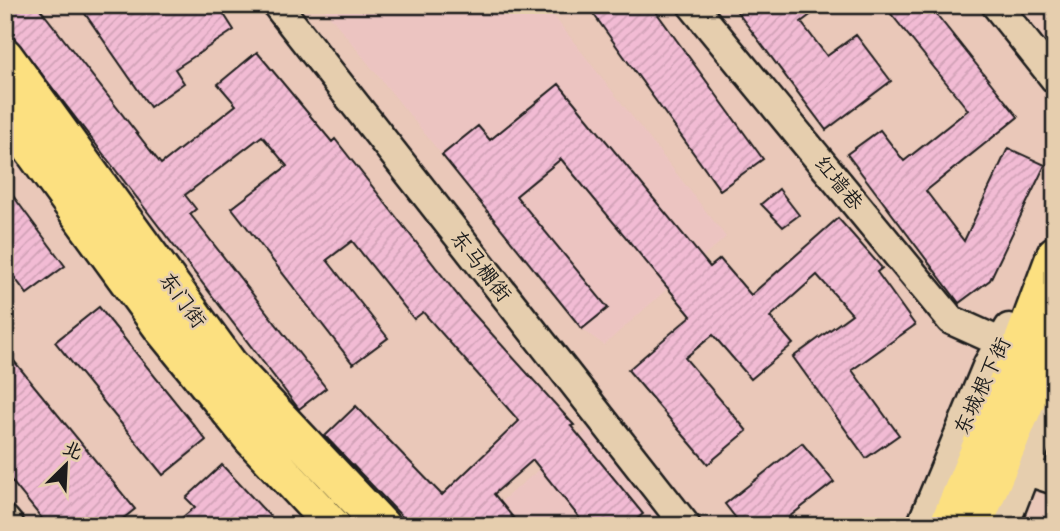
<svg xmlns="http://www.w3.org/2000/svg" width="1060" height="531" viewBox="0 0 1060 531" font-family="'Comic Neue','LXGW WenKai TC',sans-serif">
	<style>
		.built { fill: #ecc4c1 }
		.building { fill: url(#building-hatch); stroke: #1c1c1c; stroke-width: 2 }
		.lines { fill: none; stroke-linecap: round; stroke-linejoin: round }
		.minor-casing { stroke: #1c1c1c; stroke-width: 33 }
		.major-casing { stroke: #1c1c1c; stroke-width: 40 }
		.minor { stroke: #e6ceae; stroke-width: 28 }
		.major { stroke: #fce080; stroke-width: 35 }
		.labels { text-anchor: middle; stroke-width: 5; stroke-linejoin: round; paint-order: stroke }
		.street-label { font-size: 21px; fill: #1c1c1c; stroke: #e6ceae }
	</style>
	<defs>
		<pattern id="building-hatch" width="6" height="6" patternUnits="userSpaceOnUse" patternTransform="scale(1.75)"><rect width="6" height="6" fill="#f2bbd4"/><path d="M-1 1l2-2M0 6l6-6M5 7l2-2" fill="none" stroke="#cfa0b5"/></pattern>
	</defs>
	<rect width="100%" height="100%" fill="#eac8b9"/>
	<filter id="ink" filterUnits="userSpaceOnUse"><feTurbulence type="fractalNoise" baseFrequency=".0143" numOctaves="2"/><feDisplacementMap in="SourceGraphic" scale="14" xChannelSelector="R" yChannelSelector="G"/><feConvolveMatrix kernelMatrix="1 2 1 2 8 2 1 2 1" color-interpolation-filters="sRGB"/></filter>
	<g filter="url(#ink)">
		<path class="built" d="M321 5H545L726 237 604 345 582 329Z
			M593 425 665 526H471Z"/>
		<path class="building" d="M5 5H37L161 164 236 105 218 84 257 52 332 142 335 139 463 302 574 425 571 426 643 514 629 526H586L533 460 494 494 520 526H411L325 436 356 406 442 495 519 421 423 312 414 319 352 241 327 260 388 338 353 364 232 208 287 166 262 136 185 195 196 209 190 214 326 388 299 409 5 26Z
			M79 5H218L234 30 175 69 184 83 150 107Z
			M587 5H651L763 159 720 190Z
			M732 5H824L801 22 827 56 856 35 891 81 826 130Z
			M884 5H929L1018 117 926 191 964 241 1008 148 1045 165 990 280 959 303 847 154 880 130 904 161 968 110Z
			M559 84 710 267 720 259 751 295 838 218 882 268 877 272 915 325 852 370 899 435 866 458 793 357 852 314 817 275 770 317 793 344 751 379 713 335 685 358 747 431 708 464 628 370 691 316 561 159 516 196 608 308 582 329 442 155 478 126 490 140Z
			M5 185 65 266 27 294 5 265Z
			M779 189 799 215 783 227 761 204Z
			M99 307 206 440 163 475 55 342Z
			M5 350 135 509 114 526H48L5 473Z
			M802 443 834 482 789 517 796 526H742L725 504Z
			M222 465 279 526H172L195 507 186 498Z"/>
		<g class="lines">
			<defs>
				<path id="minor" d="M277 5 686 526
					M692 5 951 320 1000 342
					M996 5 1055 79
					M1027 471 1055 480
					M5 520 10 526
					M921 526 988 364 1009 328
					M1004 526 1055 395"/>
				<path id="major" d="M5 56 230 365 382 526
					M5 113 163 330 251 438 333 526
					M947 526 1012 369 1055 254
					M974 526 1055 334"/>
			</defs>
			<use href="#minor" class="minor-casing"/>
			<use href="#major" class="major-casing"/>
			<use href="#minor" class="minor"/>
			<use href="#major" class="major"/>
		</g>
	</g>
	<g class="labels">
		<g class="street-label">
			<text transform="translate(839 183) rotate(51)" y="7">红墙巷</text>
			<text transform="translate(481 266) rotate(52)" y="7">东马棚街</text>
			<text transform="translate(183 300) rotate(54)" y="7">东门街</text>
			<text transform="translate(982 386) rotate(-65)" y="7">东城根下街</text>
		</g>
	</g>
	<rect width="1060" height="531" fill="none" stroke="#e6ceae" stroke-width="28"/>
	<rect x="14" y="14" width="1032" height="503" fill="none" stroke="#1c1c1c" stroke-width="2.5" filter="url(#ink)"/>
	<g transform="translate(66 465) rotate(24)" stroke="#e6ceae" stroke-width="5" paint-order="stroke">
	<path d="M0-5L12 26L0 18L-12 26Z" fill="#1c1c1c"/>
	<text y="-10" font-size="19" font-weight="bold" text-anchor="middle" fill="#1c1c1c">北</text>
	</g>
</svg>
